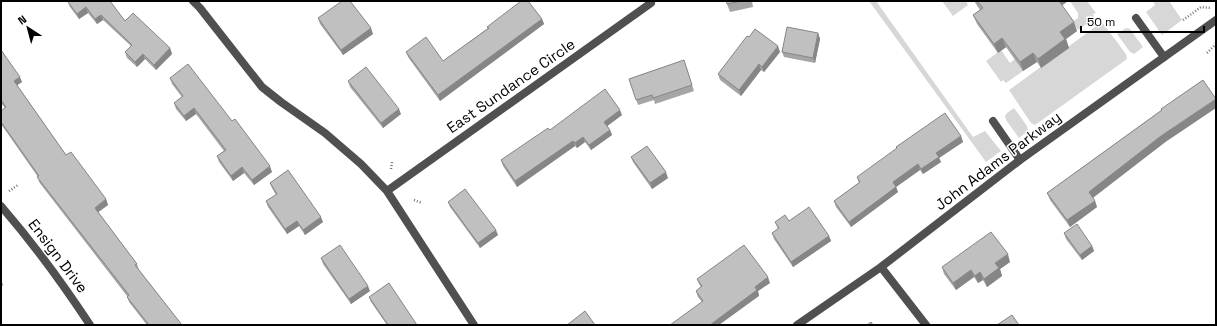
<svg xmlns="http://www.w3.org/2000/svg" width="1217" height="326" viewBox="0 0 1217 326" font-family="'Space Grotesk',sans-serif">
	<style>
		.green { fill: #d7d7d7 }
		.lines { fill: none; stroke-linecap: round; stroke-linejoin: round }
		.path { stroke: #727272; stroke-width: 2.5; stroke-dasharray: 1 2; stroke-linecap: butt }
		.lane { stroke: #505050; stroke-width: 8 }
		.street { stroke: #505050; stroke-width: 8 }
		.wall { fill: #a5a5a5 }
		.shaded-wall { fill: #868686 }
		.building { fill: #c0c0c0; stroke: #868686 }
		.labels { text-anchor: middle; stroke-width: 3; stroke-linejoin: round; paint-order: stroke }
		.street-label { font-size: 15px; fill: #000; stroke: #fff }
	</style>
	<rect width="100%" height="100%" fill="#fff"/>
	<path class="green" d="M869 1H876L973 137 985 131 1001 151 986 162Z
		M942 1H966L968 5 953 16Z
		M1070 1H1087L1096 13 1093 14 1095 18 1078 30 1072 22 1078 18V13Z
		M1153 1H1169L1182 20 1162 35 1146 12 1155 5Z
		M1102 22 1126 54 1127 59 1035 125 1031 123 1009 90Z
		M1126 28 1130 29 1143 47 1134 54 1130 52 1117 34Z
		M1001 50 1010 63 1015 59 1023 71 1006 83 1003 80 1001 82 986 61Z
		M1014 108 1027 126 1028 131 1019 138 1006 120 1005 116 1007 113Z"/>
	<g class="lines">
		<path class="path" d="M1183 20 1201 7 1211 8
			M1207 53 1216 44
			M391 169 392 162
			M9 191 18 185
			M414 200 422 203"/>
		<path class="lane" d="M1136 18 1164 57
			M993 121 1020 160"/>
		<path class="street" d="M193 1 200 8 262 87 281 102 325 133 361 164 387 191 474 325
			M387 191 651 3
			M1 206C33 243 63 284 90 325
			M881 267 926 325
			M797 325 881 267 1020 160 1216 20"/>
	</g>
	<path class="wall" d="M726 1H752L753 7 730 12Z
		M974 1H1068L1062 5 1077 31 1066 39 1069 48 1041 68 1037 62 1023 71 1006 47 998 53 977 24 973 15 980 10Z
		M68 2 125 21 170 48 172 54 156 70 145 59 137 67 127 58 125 52 131 46 103 20 97 24 88 13 79 19 70 7Z
		M318 18 373 34 343 55 320 24Z
		M542 19 544 24 440 101 408 57 406 52 443 61 488 28 487 27Z
		M818 33 820 39 815 63 784 57 782 52Z
		M1 50 22 82 17 85 66 155 106 199 108 205 98 212 137 264 139 270 182 325H147L129 302 127 296 39 182 38 177 1 124V111L5 108 1 103Z
		M780 52 764 72 761 70 741 96 720 80 718 74Z
		M684 60 694 91 655 104 654 100 638 105 629 79Z
		M170 78 272 172 254 185 244 173 233 181 219 162 217 156 224 151 196 114 186 121 176 109 174 103 182 97 172 84Z
		M1203 80 1164 143 1093 198 1095 201 1097 207 1070 227 1050 200 1047 193Z
		M348 81 401 114 383 128 350 87Z
		M622 115 607 126 610 130 612 135 591 150 585 142 577 148 575 146 517 187 503 166 501 160 550 130Z
		M961 136 963 142 939 158 941 162 923 174 920 170 896 187 898 192 851 227 836 207 834 201 859 183 857 177Z
		M631 157 668 178 652 189 633 162Z
		M270 183 323 222 305 235 299 226 287 234 268 207 266 201 276 195 272 188Z
		M448 202 498 235 480 248 450 207Z
		M789 221 829 236 831 241 793 267 774 239 772 233 778 229 775 222Z
		M1064 233 1092 246 1094 251 1082 260 1066 239Z
		M321 258 370 291 351 304 323 264Z
		M1010 262 1000 269 1002 276 987 287 983 280 978 283 974 277 956 290 944 274 942 267Z
		M697 279 770 283 758 291 759 296 702 302 698 297 696 291 701 287 699 284Z
		M369 297 417 325H387L371 302Z"/>
	<path class="shaded-wall" d="M1058 1H1068L1060 7Z
		M86 7 88 13 79 19 77 14Z
		M101 15 103 20 97 24 95 19Z
		M542 19 544 24 440 101 438 95Z
		M1074 22 1077 31 1066 39 1069 48 1041 68 1038 59 1060 32Z
		M371 28 373 34 343 55 341 50Z
		M818 33 820 39 815 63 813 58Z
		M1002 38 1006 47 998 53 994 44Z
		M778 46 780 52 764 72 762 67Z
		M170 48 172 54 156 70 154 65Z
		M1033 53 1037 62 1023 71 1020 62Z
		M143 54 145 59 137 67 135 62Z
		M759 64 761 70 741 96 739 90Z
		M20 77 22 82 16 86 14 81Z
		M1216 99V108L1164 143 1091 199 1089 192 1161 136Z
		M194 108 196 114 186 121 184 116Z
		M399 109 401 114 383 128 381 123Z
		M620 110 622 115 606 127 604 122Z
		M610 130 612 135 591 150 589 145Z
		M961 136 963 142 939 158 941 162 923 174 921 169 936 153Z
		M583 137 585 142 577 148 575 143Z
		M573 141 575 146 517 187 515 181Z
		M918 164 920 170 896 187 898 192 851 227 849 222 893 182Z
		M270 166 272 172 254 185 252 180Z
		M242 167 244 173 233 181 231 176Z
		M666 172 668 178 652 189 650 183Z
		M106 199 108 205 97 213 95 208Z
		M1095 201 1097 207 1070 227 1067 220Z
		M321 217 323 222 305 235 303 230Z
		M297 221 299 226 287 234 285 229Z
		M496 230 498 235 480 248 478 243Z
		M829 236 831 241 793 267 791 262Z
		M1092 246 1094 251 1082 260 1080 255Z
		M1008 254 1010 262 1000 269 1002 276 987 287 984 279 995 263Z
		M971 270 974 277 956 290 953 283Z
		M980 272 983 280 978 283 975 276Z
		M768 277 770 283 758 291 759 296 719 325H710L755 287Z
		M1 280 3 285 1 287Z
		M368 286 370 291 351 304 349 299Z"/>
	<path class="building" d="M69 1H110L125 21 133 13 170 48 154 65 143 54 135 62 125 52 132 45 101 15 95 19 86 7 77 14 68 2Z
		M342 1H350L371 28 341 50 318 18Z
		M521 1H528L542 19 438 95 406 52 426 37 443 61 489 28 487 27Z
		M726 1H742L727 4Z
		M977 1H1059L1074 22 1060 32 1065 39 1038 59 1033 53 1020 62 1002 38 994 44 973 15 983 8Z
		M787 27 818 33 813 58 782 52Z
		M755 29 778 46 762 67 759 64 739 90 718 74 747 36 749 37Z
		M1 50 20 77 14 81 66 155 71 152 106 199 95 208 137 264 135 265 182 325H149L127 297 129 295 37 177 39 176 1 122V111L6 107 1 100Z
		M684 60 692 85 653 98 652 95 636 100 629 79Z
		M188 64 232 121 235 119 270 166 252 180 242 167 231 176 217 156 226 150 194 108 184 116 174 103 183 96 170 78Z
		M366 67 399 109 381 123 348 81Z
		M1203 80 1216 99 1161 136 1089 192 1095 201 1067 220 1047 193 1162 110 1161 109Z
		M605 89 620 110 604 122 610 130 589 145 583 137 575 143 573 141 515 181 501 160 548 128 550 130Z
		M945 113 961 136 936 153 939 157 921 169 918 164 893 182 896 187 849 222 834 201 860 182 857 177 897 148 896 147Z
		M647 146 666 172 650 183 631 157Z
		M288 170 321 217 303 230 297 221 285 229 266 201 277 194 270 183Z
		M465 189 496 230 478 243 448 202Z
		M809 207 829 236 791 262 772 233 779 228 775 222 785 215 789 221Z
		M1077 224 1092 246 1080 255 1064 233Z
		M991 232 1008 254 995 263 999 268 984 279 980 272 975 276 971 270 953 283 942 267Z
		M340 245 368 286 349 299 321 258Z
		M744 245 768 277 755 287 757 290 710 325H670L703 301 696 291 702 286 697 279Z
		M389 283 417 325H388L369 297Z
		M585 311 595 325H567Z
		M1012 315 1019 325H997Z
		M871 322 873 325H867Z"/>
	<g class="labels">
		<g class="street-label">
			<text transform="translate(511 86) rotate(-35)" y="5">East Sundance Circle</text>
			<text transform="translate(998 161) rotate(-37)" y="5">John Adams Parkway</text>
			<text transform="translate(58 256) rotate(53)" y="5">Ensign Drive</text>
		</g>
	</g>
	<rect width="1217" height="326" fill="none" stroke="#000000" stroke-width="4"/>
	<g transform="translate(28 28) rotate(324)" stroke="#ffffff" stroke-width="3" paint-order="stroke">
	<path d="M0-3L7 15L0 10L-7 15Z" fill="#000000"/>
	<text y="-6" font-size="11" font-weight="bold" text-anchor="middle" fill="#000000">N</text>
	</g>
	<path d="M1081 26v6h123v-6" fill="none" stroke="#000000" stroke-width="2"/>
	<text x="1087" y="26" font-size="12" fill="#000000" stroke="#ffffff" stroke-width="3" paint-order="stroke">50 m</text>
</svg>
